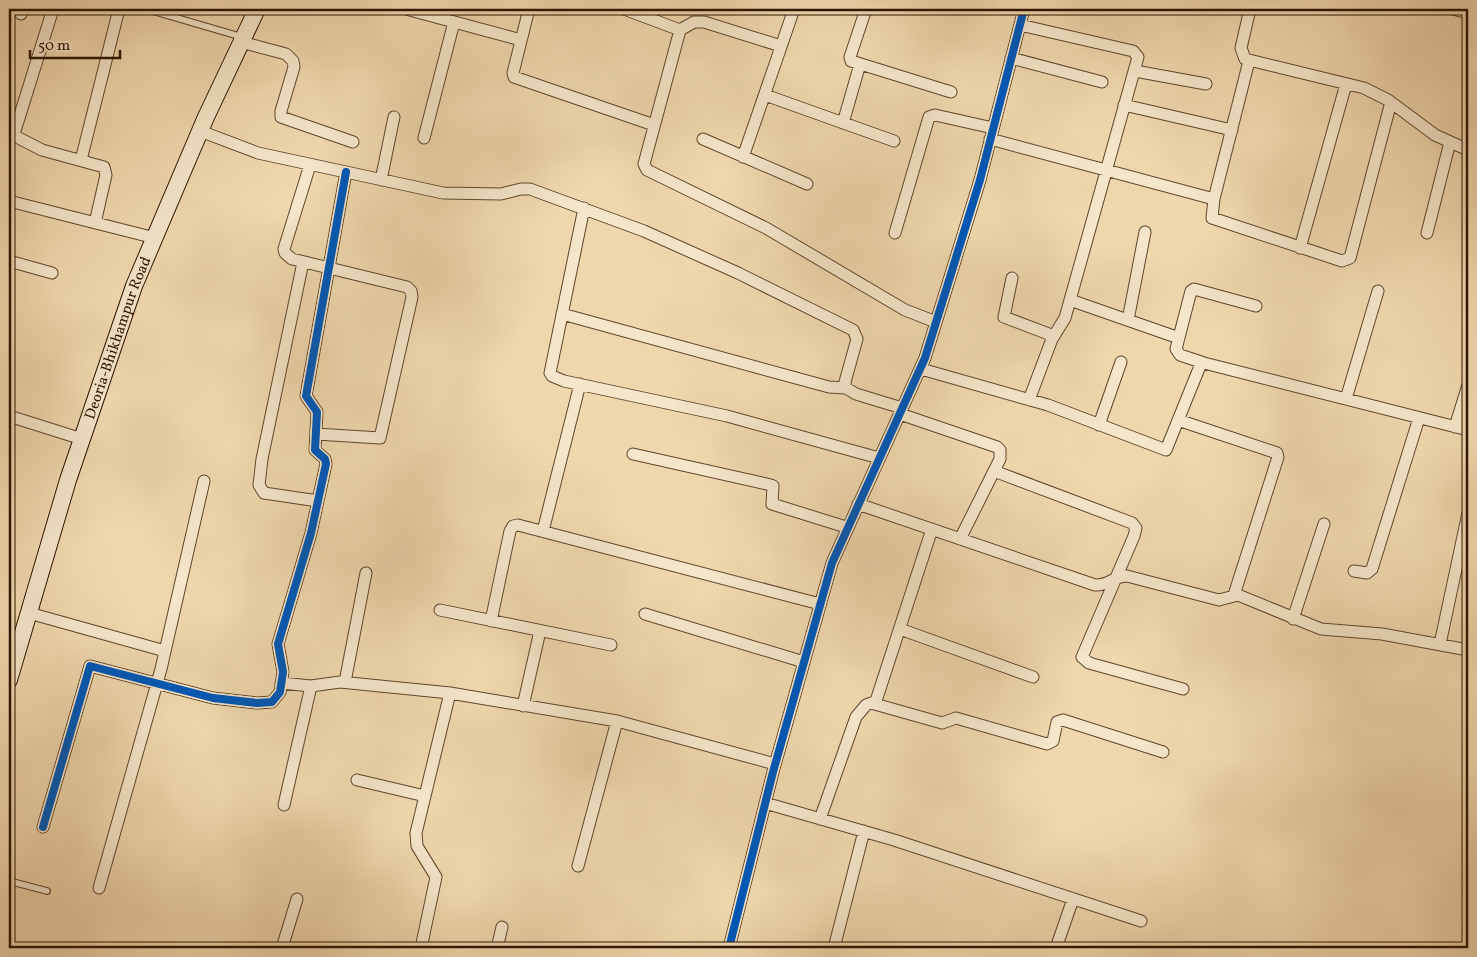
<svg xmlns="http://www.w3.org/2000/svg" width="1477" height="957" viewBox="0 0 1477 957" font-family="Vollkorn,serif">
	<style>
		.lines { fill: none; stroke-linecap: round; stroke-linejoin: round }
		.service-casing { stroke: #5e452b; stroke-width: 8 }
		.minor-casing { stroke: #5e452b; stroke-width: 13 }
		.secondary-casing { stroke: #2d1400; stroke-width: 18 }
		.service { stroke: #f5e5c9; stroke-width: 5.5 }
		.minor { stroke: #f5e5c9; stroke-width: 11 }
		.secondary { stroke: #f5e5c9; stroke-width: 16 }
		.cycleway-casing { stroke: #f5e5c9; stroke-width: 11 }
		.cycleway { stroke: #0057b8; stroke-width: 8 }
		.labels { text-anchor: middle; stroke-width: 4; stroke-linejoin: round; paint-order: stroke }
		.street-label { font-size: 15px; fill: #2d1400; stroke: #f5e5c9 }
	</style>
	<rect width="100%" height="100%" fill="#efd7ac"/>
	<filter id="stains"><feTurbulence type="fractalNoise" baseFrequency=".004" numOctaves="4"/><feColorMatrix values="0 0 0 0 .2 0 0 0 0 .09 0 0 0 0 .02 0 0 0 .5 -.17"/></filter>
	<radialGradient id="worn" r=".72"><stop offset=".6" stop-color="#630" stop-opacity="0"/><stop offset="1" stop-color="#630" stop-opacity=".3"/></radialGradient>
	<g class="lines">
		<defs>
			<path id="service" d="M153 11 242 37
				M9 881 47 891"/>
			<path id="minor" d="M406 9 521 40
				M529 9 513 73 514 77 654 125
				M624 9 680 30 644 164 647 170 766 228 905 310 936 322
				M866 9 850 57 851 61 951 92
				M1250 9 1241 48 1245 59 1364 88 1388 100 1435 135 1468 150
				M1453 9 1468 13
				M21 14 23 9
				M1020 25 1133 51 1138 57 1065 318 1052 339 1029 400
				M680 30 694 22H704L781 46
				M241 42 286 54 293 61 294 67 281 111V117L353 142
				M1011 58 1102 82
				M1249 61 1214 199 1212 218 1342 261 1350 258 1391 102
				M1135 71 1206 84
				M765 95 894 141
				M1124 105 1232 130
				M843 123 860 64
				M200 131 258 153 443 193 501 194 521 189H530L644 231 738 273 853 330 857 339 845 382 846 388 856 394 902 408
				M9 133 42 150 104 167 106 175 95 223
				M14 134 53 9
				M424 138 454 22
				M703 139 807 184
				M990 139 1214 199
				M743 157 794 9
				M81 160 119 9
				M310 165 284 249 285 253 292 259 407 287 411 291 412 297 380 438 316 434
				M381 180 394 117
				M9 201 155 238
				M584 208 550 373 552 376 564 381 727 416 879 458
				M895 233 929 117 935 115 993 128
				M1427 233 1450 142
				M1300 248 1346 84
				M9 261 52 273
				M303 262 262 459 259 485 264 493 318 501
				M1012 278 1004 317 1054 336
				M1070 300 1179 338
				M562 314 829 387 846 388
				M1128 320 1145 232
				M1204 363 1180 355 1176 349 1191 291 1194 289 1256 306
				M921 369 1048 405 1166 450 1200 366 1204 363 1468 430
				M1346 399 1378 291
				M900 414 997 447 1000 450V459L960 539
				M9 416 82 439
				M1178 420 1277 453 1278 457 1234 595
				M1099 425 1121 362
				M1455 427 1468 385
				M633 454 771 485 773 486 772 504 846 527
				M994 471 1132 523 1136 528 1134 536 1082 657 1089 663 1183 689
				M858 504 1095 585C1108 586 1114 576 1127 576L1219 600 1238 595 1321 629 1382 634 1468 650
				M543 531 580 384
				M1354 571 1367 573 1372 569 1419 418
				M440 610 611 645
				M29 613 165 651
				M645 614 804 662
				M1293 619 1324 524
				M491 621 510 531 513 526 518 525 820 604
				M900 629 1033 677
				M1440 644 1468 513
				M345 682 366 573
				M281 683 311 686 340 682 450 693 617 721 775 764
				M875 704 932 529
				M523 706 540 631
				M357 780 425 796
				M765 803 894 840 1141 921
				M284 805 311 686
				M820 819 856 717 866 705 871 703 942 723 956 718 1047 744 1053 741 1057 722 1063 720 1163 752
				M43 827 90 666 213 698 257 703 272 702 280 692 283 672 278 644 311 533 326 464 325 459 315 450 317 412 306 396 346 172
				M578 866 617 721
				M99 888 161 669 204 481
				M282 948 297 899
				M421 948 436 877 417 846 416 833 450 693
				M497 948 502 927
				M729 948 773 772 832 563 925 358 980 180 1024 9
				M834 948 864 831
				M1056 948 1073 899"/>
			<g id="secondary">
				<path id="s1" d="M9 680 68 480 134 286 206 117 257 9"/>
			</g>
		</defs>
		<use href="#service" class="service-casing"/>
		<use href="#minor" class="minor-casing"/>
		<use href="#secondary" class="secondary-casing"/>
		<use href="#service" class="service"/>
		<use href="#minor" class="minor"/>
		<use href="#secondary" class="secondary"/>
		<defs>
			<path id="cycleway" d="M43 827 90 666 213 698 257 703 272 702 280 692 283 672 278 644 311 533 326 464 325 459 315 450 317 412 306 396 346 172
				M729 948 773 772 832 563 925 358 980 180 1024 9"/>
		</defs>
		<use href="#cycleway" class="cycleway-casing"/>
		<use href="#cycleway" class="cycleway"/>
	</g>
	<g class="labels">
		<g class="street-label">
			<text dy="5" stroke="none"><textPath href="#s1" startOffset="359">Deoria-Bhikhampur Road</textPath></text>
		</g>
	</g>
	<rect width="1477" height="957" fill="none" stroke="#efd7ac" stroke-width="30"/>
	<rect x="10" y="10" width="1457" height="937" fill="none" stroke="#2d1400" stroke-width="2.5"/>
	<rect x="15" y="15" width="1447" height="927" fill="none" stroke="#2d1400"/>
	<path d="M30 50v8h90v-8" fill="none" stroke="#2d1400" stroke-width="2.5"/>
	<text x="38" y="50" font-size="15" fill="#2d1400" stroke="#f5e5c9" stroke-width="4" paint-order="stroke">50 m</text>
	<rect width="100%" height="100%" filter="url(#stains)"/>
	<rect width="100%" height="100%" fill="url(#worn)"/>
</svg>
